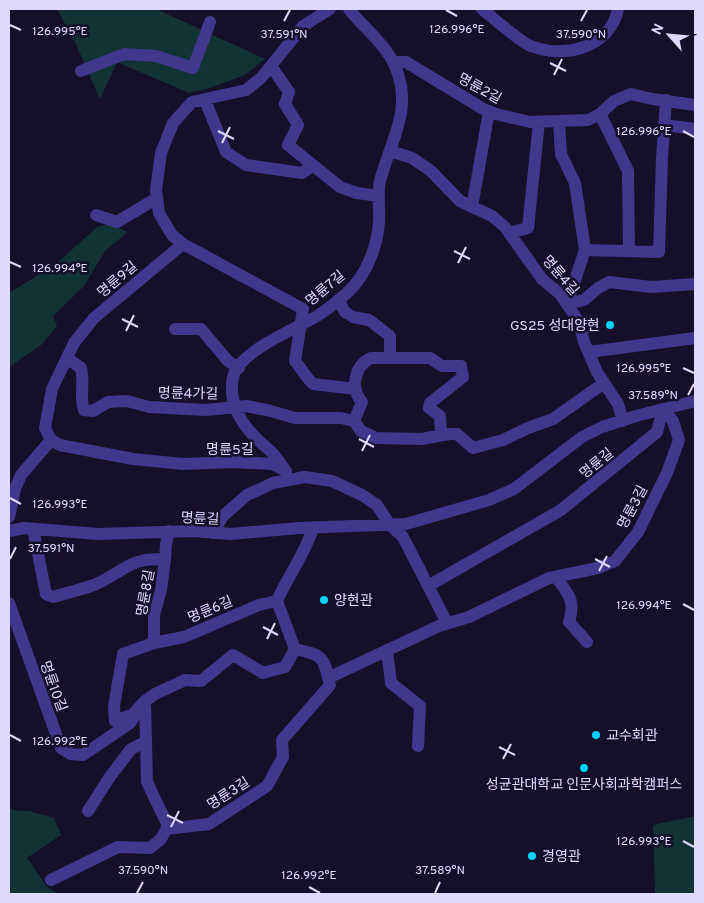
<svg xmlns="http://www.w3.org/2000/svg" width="704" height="903" viewBox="0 0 704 903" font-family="Overpass,'Noto Sans KR',sans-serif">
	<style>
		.green { fill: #113335 }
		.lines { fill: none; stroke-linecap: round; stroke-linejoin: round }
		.minor { stroke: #41378c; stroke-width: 12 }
		.ticks { fill: none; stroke: #e0d8ff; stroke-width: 2 }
		.poi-dot { fill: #04cfff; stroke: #160f2a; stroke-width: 2 }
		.labels { text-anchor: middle; stroke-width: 5; stroke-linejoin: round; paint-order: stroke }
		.street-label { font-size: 14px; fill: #e0d8ff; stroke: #160f2a }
		.poi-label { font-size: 14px; fill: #e0d8ff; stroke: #160f2a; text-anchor: start }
		.ticks-label { font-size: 12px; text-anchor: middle; fill: #e0d8ff; stroke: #160f2a; stroke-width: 5; stroke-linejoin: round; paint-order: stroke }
	</style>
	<rect width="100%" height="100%" fill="#160f2a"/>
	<path class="green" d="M57 9H156L265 59 245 75 210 88 189 93 117 62 100 99 75 42Z
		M109 224 128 232 105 251 84 286 53 316 57 326 41 345 9 367V293L56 264 97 227Z
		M9 808 19 811H29L54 818 61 835 27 858 47 887 59 894H9Z
		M695 816V894H655L653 825Z"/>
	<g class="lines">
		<path class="minor" d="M330 9 303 26 261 78 246 90 192 102 173 123 161 153 156 190 159 213 172 235 183 244 303 309 295 361C301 368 307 379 313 384L356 389
			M482 9C492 17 520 42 531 46 564 59 610 48 618 9
			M393 62H406L485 110 496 114 530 122 588 120 600 114 614 101 631 94 652 99 695 105
			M271 66 289 92 285 104 298 125 288 145 340 187 357 193 379 196
			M81 71 124 54 156 56 193 68 210 22
			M205 100 226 152 246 165 302 173 312 166
			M600 114 628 171 629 251
			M559 121 561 154 575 183 585 250 567 304
			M664 125 695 129
			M390 151 412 158 431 171 460 201 492 216 505 227 542 279 560 294 579 322 584 342 597 372 618 404 623 421
			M472 207 489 111
			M96 215 117 222 157 198
			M509 233 528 228 539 122
			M585 250 659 252 662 158 666 100
			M338 300 345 312 353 317 369 320 390 336V358
			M567 304 584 300 598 288 609 282 651 287 695 284
			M175 329H201L228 361 239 368
			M589 352 695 338
			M67 358 81 368C85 382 79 397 84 410L93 411 108 402 127 401 149 407 206 410 246 406 267 410 295 418H341L354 421
			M441 435 440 416 429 408 430 403 463 377 461 366H442L430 358H371C354 366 350 389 362 402L354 421 361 431 376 438 422 439 449 434H457L473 448 503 440 528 428 553 419 604 383
			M51 440 45 428 52 389 74 343 94 318 183 244
			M51 440 60 445 133 459 183 464 233 462 272 464 286 471
			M286 472C283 466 279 461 275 456 270 449 262 445 256 438 240 422 228 401 233 377 239 351 296 329 317 316 327 310 338 301 347 293 366 276 377 248 379 222 380 208 377 194 380 181 390 142 412 112 397 71 388 45 365 30 349 9
			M9 517 15 489 21 475 51 440
			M33 529 46 594 53 597C66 593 80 590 94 585 121 574 132 555 165 560
			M9 531 24 528 98 534 194 531 230 534 299 528 406 524 489 500 514 489 582 437 602 427 636 416 695 401
			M213 533 223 516 247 495 273 483 305 477 332 481 362 495 377 505 390 525 403 537 447 623
			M556 577C568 594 576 600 569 622L587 642
			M428 586 561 510 657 432 663 409
			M277 601 295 649 285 667 263 673 233 655 201 681 185 680 155 694 145 701 133 714 115 721 114 706 123 654 154 643 184 637 259 605 277 601C288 576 305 554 313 528
			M9 603 61 748 71 754 83 755 130 723 136 714
			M154 643V615L161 590 165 560 166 544 169 531
			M387 650 391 683 420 706 418 746
			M328 678 439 626 469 617 549 578 598 568 615 561 638 532 667 473 679 440 673 421 663 409
			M88 811 109 778 131 749 145 742
			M166 829 209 824 267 786 283 757 282 740 330 685C324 657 323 655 295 649
			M51 880 118 847 150 848 161 839 168 826 147 782 145 701"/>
	</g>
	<path class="ticks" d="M446 10 457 16M284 21 290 10M581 21 587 10M10 25 21 30M550 63 566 71M554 75 562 59M218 131 234 139M683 131 694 137M222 143 230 127M454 251 470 259M10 262 21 267M458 263 466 247M122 319 138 327M126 331 134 315M683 368 694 373M688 395 694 384M359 439 374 447M362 451 370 435M10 498 21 504M10 559 16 547M595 559 610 567M599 571 607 556M683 604 694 610M263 627 278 635M267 639 275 623M10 735 21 741M499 747 515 755M503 759 511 744M167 815 183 823M171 827 179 811M683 841 694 847M309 887 320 893M137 893 143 882M435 893 440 882"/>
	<g class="poi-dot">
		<circle cx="610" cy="325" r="5"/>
		<circle cx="324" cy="600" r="5"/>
		<circle cx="596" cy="735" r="5"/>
		<circle cx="584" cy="768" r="5"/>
		<circle cx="532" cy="856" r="5"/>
	</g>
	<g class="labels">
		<g class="street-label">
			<text transform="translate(480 88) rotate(29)" y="5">명륜2길</text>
			<text transform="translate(561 275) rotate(49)" y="5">명륜4길</text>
			<text transform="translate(117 279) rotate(-40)" y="5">명륜9길</text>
			<text transform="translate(325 288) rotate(-40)" y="5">명륜7길</text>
			<text transform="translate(188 393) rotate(1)" y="5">명륜4가길</text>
			<text x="230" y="454">명륜5길</text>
			<text transform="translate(596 463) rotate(-39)" y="5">명륜길</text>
			<text transform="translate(632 507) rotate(-62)" y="5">명륜3길</text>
			<text transform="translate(200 518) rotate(3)" y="5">명륜길</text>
			<text transform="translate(145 593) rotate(-80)" y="5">명륜8길</text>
			<text transform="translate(210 609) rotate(-23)" y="5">명륜6길</text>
			<text transform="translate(54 686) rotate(70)" y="5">명륜10길</text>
			<text transform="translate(228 793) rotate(-33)" y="5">명륜3길</text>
		</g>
		<g class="poi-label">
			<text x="600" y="330" text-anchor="end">GS25 성대양현</text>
			<text x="334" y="605">양현관</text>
			<text x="606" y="740">교수회관</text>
			<text x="584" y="789" text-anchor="middle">성균관대학교 인문사회과학캠퍼스</text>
			<text x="542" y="861">경영관</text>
		</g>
	</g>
	<g class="ticks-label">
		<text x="457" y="33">126.996°E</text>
		<text x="60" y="35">126.995°E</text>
		<text x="284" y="38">37.591°N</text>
		<text x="581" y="38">37.590°N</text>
		<text x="644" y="135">126.996°E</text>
		<text x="60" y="272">126.994°E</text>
		<text x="644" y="372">126.995°E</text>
		<text x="653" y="399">37.589°N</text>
		<text x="60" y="508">126.993°E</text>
		<text x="51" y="552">37.591°N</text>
		<text x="644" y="609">126.994°E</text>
		<text x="60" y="745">126.992°E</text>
		<text x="644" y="845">126.993°E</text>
		<text x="143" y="874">37.590°N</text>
		<text x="440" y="874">37.589°N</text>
		<text x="309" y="879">126.992°E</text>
	</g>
	<rect width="704" height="903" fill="none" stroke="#e0d8ff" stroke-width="20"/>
	<g transform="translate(669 35) rotate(297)" stroke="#160f2a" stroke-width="4" paint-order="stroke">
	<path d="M0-4L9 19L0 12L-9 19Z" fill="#e0d8ff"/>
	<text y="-8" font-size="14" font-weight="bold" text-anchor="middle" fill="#e0d8ff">N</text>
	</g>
</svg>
